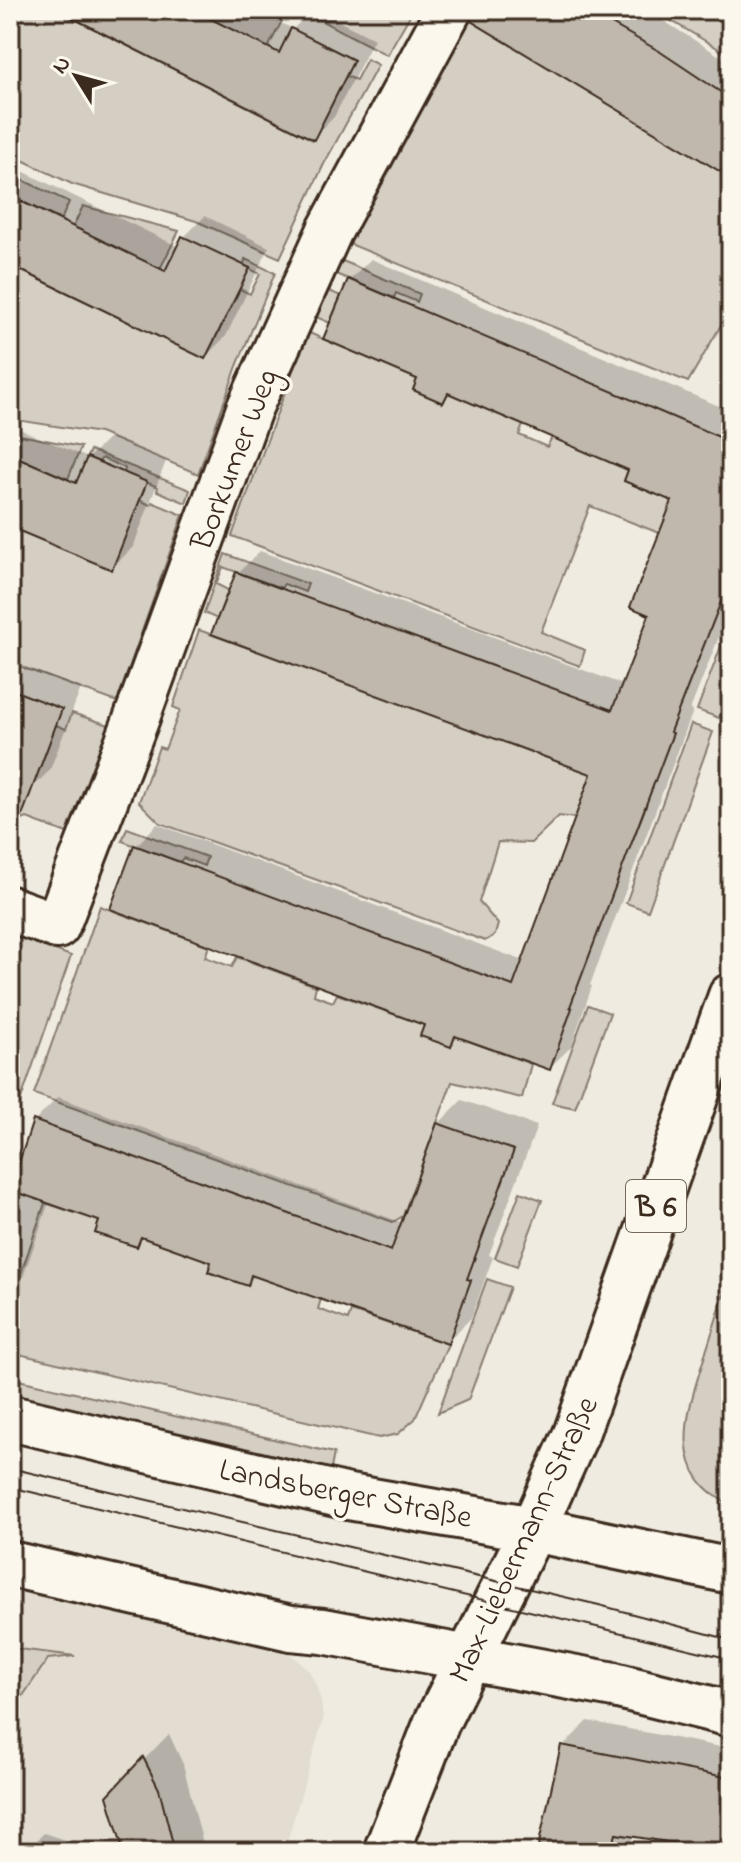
<svg xmlns="http://www.w3.org/2000/svg" width="741" height="1862" viewBox="0 0 741 1862" font-family="'Indie Flower',sans-serif">
	<style>
		.built { fill: #e2dcd1 }
		.green { fill: #d5cec3; stroke: #887c70; stroke-width: 2 }
		.shadow { fill: #0003 }
		.building { fill: #c0b8ad; stroke: #3b2a1e; stroke-width: 2 }
		.lines { fill: none; stroke-linecap: round; stroke-linejoin: round }
		.minor-casing { stroke: #3b2a1e; stroke-width: 50 }
		.major-casing { stroke: #3b2a1e; stroke-width: 50 }
		.minor { stroke: #fbf7ec; stroke-width: 44 }
		.major { stroke: #fbf7ec; stroke-width: 44 }
		.tram { stroke: #3b2a1e; stroke-width: 2 }
		.labels { text-anchor: middle; stroke-width: 7; stroke-linejoin: round; paint-order: stroke }
		.shield { fill: #fbf7ec; stroke: #75685c; stroke-width: 2 }
		.shield-label { font-size: 30px; font-weight: bold; fill: #3b2a1e }
		.street-label { font-size: 32px; fill: #3b2a1e; stroke: #fbf7ec }
	</style>
	<rect width="100%" height="100%" fill="#f0ebe0"/>
	<filter id="ink" filterUnits="userSpaceOnUse"><feTurbulence type="fractalNoise" baseFrequency=".0125" numOctaves="2"/><feDisplacementMap in="SourceGraphic" scale="16" xChannelSelector="R" yChannelSelector="G"/><feConvolveMatrix kernelMatrix="1 2 1 2 8 2 1 2 1" color-interpolation-filters="sRGB"/></filter>
	<g filter="url(#ink)">
		<path class="built" d="M10 1581 278 1645 293 1656 309 1671 316 1685 321 1701 323 1720 284 1852H10Z"/>
		<path class="green" d="M10 10H57L313 140 346 76 356 80 367 59 378 65 324 164 280 258 196 221 72 184 10 154Z
			M193 10H256L284 17 268 48Z
			M301 10H413L387 55Z
			M653 10H731V56Z
			M468 19 731 178V308L688 382 345 242 385 164 391 167 411 130 405 126Z
			M10 174 69 202 61 220 10 196Z
			M83 206 179 231 160 269 73 227Z
			M245 259 275 273 237 366 198 474 100 433 10 419V265L205 359 240 289 250 294 260 274 244 266Z
			M338 259 420 294 417 302 396 293 394 298 336 274 329 291 341 296 330 323 314 316Z
			M307 332 417 379 413 390 443 403 448 393 523 425 519 435 547 447 552 437 628 470 624 481 654 494 658 484 731 561 590 506 541 632 585 650 580 666 232 536Z
			M10 433 81 447 68 479 10 454Z
			M90 450 190 490 186 503 157 491 158 487 124 473 125 468 102 458 99 462 87 457Z
			M140 500 150 505 152 502 183 515 117 702 10 663V527Z
			M225 554 308 584 305 592 284 584 281 588 223 567 216 584 228 590 217 619 204 613Z
			M199 630 632 789 629 800 646 806 633 839 575 818 559 816 531 843 498 842 479 902 498 924 495 935 485 941 160 823 139 802 159 747 165 749 180 710 173 707Z
			M723 641 731 644V687L719 718 697 710Z
			M72 713 109 725 72 829 67 833 27 818 15 823 10 838V786L56 725 66 729Z
			M691 724 713 732 648 911 626 903Z
			M127 828 207 857 204 866 183 858 180 862 122 841Z
			M100 906 209 946 205 957 232 967 237 957 316 986 314 995 333 1002 337 994 424 1025 451 1047 455 1036 531 1064 522 1098 452 1082 403 1216 393 1222 34 1094Z
			M10 933 71 956 10 1131Z
			M588 1005 610 1013 575 1108 552 1103Z
			M520 1192 542 1200 517 1266 495 1258Z
			M45 1203 99 1221 96 1233 137 1247 141 1237 211 1262 208 1272 247 1285 251 1275 321 1299 318 1309 348 1320 351 1311 448 1344 415 1419 398 1434 379 1438 10 1352V1305Z
			M731 1272V1505C664 1474 688 1409 705 1355 714 1327 722 1300 731 1272Z
			M487 1279 510 1287 468 1400 438 1413Z
			M10 1378 334 1453 331 1469 10 1394Z
			M10 1648 75 1656 48 1659 18 1703H10Z"/>
		<path class="shadow" d="M62 10H255L293 29 312 10H317L374 39 334 117 313 138Z
			M495 10H646L731 63V175Z
			M10 165 179 247 184 237 205 216 269 247 226 336 205 357 10 263Z
			M371 259 726 409 731 400V606L690 710 693 711 590 985 592 986 571 1047 549 1068 459 1036 450 1045 427 1023 136 846 157 824 524 961 593 773 214 633 238 573 260 551 624 685 651 614 674 500 631 469 451 392 443 400 420 378 350 280Z
			M10 425 88 458 110 437 166 461 133 547 112 568 10 524Z
			M26 667 81 688 50 770 29 791 10 784V682Z
			M58 1097 403 1223 438 1124 462 1100 537 1126 489 1255 493 1257 471 1318 447 1342 256 1275 247 1283 214 1260 145 1236 137 1245 101 1220 49 1202 18 1292 10 1300V1173L16 1175 35 1121Z
			M588 1721 731 1749V1850L633 1835 629 1852H539L563 1746Z
			M169 1734 183 1764 205 1852H125L109 1796Z
			M44 1833 99 1852H25Z"/>
		<path class="building" d="M57 10H193L279 53 291 28 354 60 314 140Z
			M474 10H587L659 51 731 99V178L471 21Z
			M10 196 165 271 182 236 250 268 205 359 10 265Z
			M348 279 731 442V576L670 732 673 733 570 1007 572 1008 550 1070 455 1036 451 1047 420 1036 424 1025 110 909 134 845 513 986 591 774 211 634 236 572 612 710 649 615 630 607 672 501 624 481 628 470 448 393 443 403 413 390 417 379 323 339Z
			M10 454 76 483 87 457 147 482 112 570 10 527Z
			M10 689 62 709 14 837H10Z
			M33 1120 391 1251 437 1123 514 1150 467 1279 471 1280 448 1344 251 1275 248 1286 208 1272 211 1262 141 1237 137 1247 95 1233 99 1221 10 1190Z
			M561 1745 731 1778V1852L616 1834 611 1852H537Z
			M143 1757 159 1789 175 1852H124L107 1796Z"/>
		<g class="lines">
			<defs>
				<path id="minor" d="M10 909 57 926 136 720 249 409 330 230 449 10
					M10 1418 349 1497 533 1529
					M10 1564 291 1628 323 1631 468 1658"/>
				<path id="major" d="M533 1529 731 1571
					M468 1658 614 1685 731 1714
					M386 1852 437 1722 533 1529 576 1434 731 996"/>
			</defs>
			<use href="#minor" class="minor-casing"/>
			<use href="#major" class="major-casing"/>
			<use href="#minor" class="minor"/>
			<use href="#major" class="major"/>
			<path class="tram" d="M10 1468 599 1605 731 1640
				M10 1487 731 1659"/>
		</g>
	</g>
	<g class="labels">
		<rect class="shield" x="626" y="1180" width="60" height="52" rx="6"/>
		<g class="shield-label">
			<text x="656" y="1216">B 6</text>
		</g>
		<g class="street-label">
			<text transform="translate(233 459) rotate(-69)" y="11">Borkumer Weg</text>
			<text transform="translate(346 1492) rotate(11)" y="11">Landsberger Straße</text>
			<text transform="translate(522 1539) rotate(-65)" y="11">Max-Liebermann-Straße</text>
		</g>
	</g>
	<rect width="741" height="1862" fill="none" stroke="#fbf7ec" stroke-width="40"/>
	<rect x="20" y="20" width="701" height="1822" fill="none" stroke="#3b2a1e" stroke-width="3" filter="url(#ink)"/>
	<g transform="translate(76 76) rotate(307)" stroke="#fbf7ec" stroke-width="6" paint-order="stroke">
	<path d="M0-6L14 30L0 20L-14 30Z" fill="#3b2a1e"/>
	<text y="-12" font-size="22" font-weight="bold" text-anchor="middle" fill="#3b2a1e">N</text>
	</g>
</svg>
